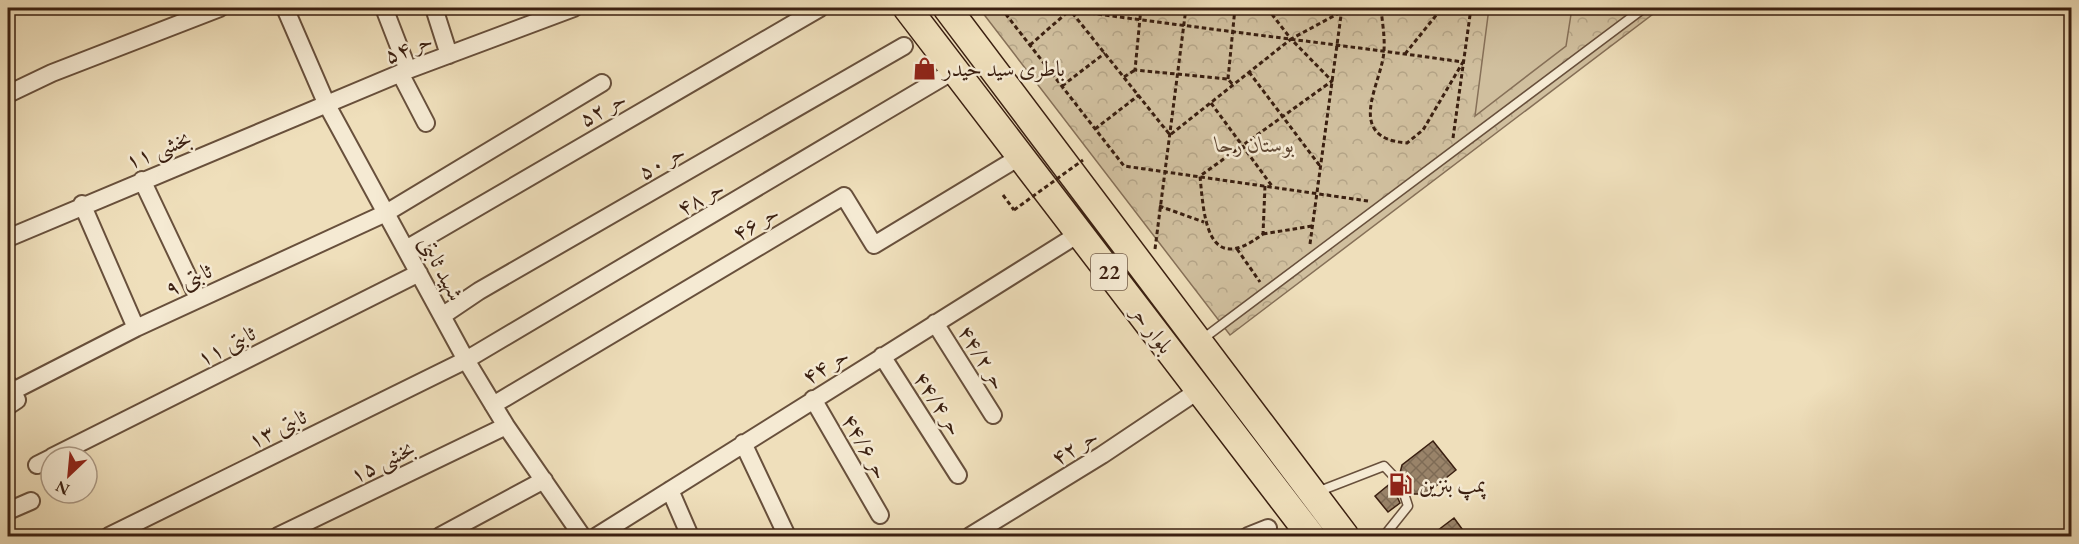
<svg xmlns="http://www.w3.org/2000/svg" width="2079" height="544" viewBox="0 0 2079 544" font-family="'EB Garamond',Amiri,serif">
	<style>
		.park { fill: url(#park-crowns); stroke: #867058; stroke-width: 1.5 }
		.pitch { fill: #d0bf9e; stroke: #867058; stroke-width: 1.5 }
		.building { fill: url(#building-cross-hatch); stroke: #3b2011; stroke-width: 1.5 }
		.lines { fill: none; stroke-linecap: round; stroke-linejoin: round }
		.service-casing { stroke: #68503c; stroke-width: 11 }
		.minor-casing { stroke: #68503c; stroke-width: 20 }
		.primary-casing { stroke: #3b2011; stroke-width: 30 }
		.path { stroke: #3b2011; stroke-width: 3; stroke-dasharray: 4.5 3; stroke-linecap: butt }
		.service { stroke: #f5ead3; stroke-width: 8 }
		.minor { stroke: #f5ead3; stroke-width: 16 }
		.primary { stroke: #efdfbb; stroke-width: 27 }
		.path-bridge { stroke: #3b2011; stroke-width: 3; stroke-dasharray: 4.5 3; stroke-linecap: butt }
		.labels { text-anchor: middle; stroke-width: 5; stroke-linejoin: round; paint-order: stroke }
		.shield { fill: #f5ead3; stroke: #735d4b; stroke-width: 1.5 }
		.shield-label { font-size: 21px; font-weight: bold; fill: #3b2011 }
		.street-label { font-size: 22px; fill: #3b2011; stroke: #f5ead3 }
		.poi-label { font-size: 22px; fill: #3b2011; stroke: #f5ead3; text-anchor: start }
		.park-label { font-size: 22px; font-style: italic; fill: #604834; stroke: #f5ead3 }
	</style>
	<defs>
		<pattern id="park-crowns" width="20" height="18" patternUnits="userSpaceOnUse" patternTransform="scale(1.5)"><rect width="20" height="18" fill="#d0bf9e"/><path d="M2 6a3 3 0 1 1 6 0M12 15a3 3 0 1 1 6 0" fill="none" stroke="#b4a487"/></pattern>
		<pattern id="building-cross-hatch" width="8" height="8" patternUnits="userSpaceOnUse" patternTransform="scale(1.5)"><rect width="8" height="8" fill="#998369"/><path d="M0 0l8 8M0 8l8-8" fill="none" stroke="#7e6b55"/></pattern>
	</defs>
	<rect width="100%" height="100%" fill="#efdfbb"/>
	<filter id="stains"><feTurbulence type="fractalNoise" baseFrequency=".00333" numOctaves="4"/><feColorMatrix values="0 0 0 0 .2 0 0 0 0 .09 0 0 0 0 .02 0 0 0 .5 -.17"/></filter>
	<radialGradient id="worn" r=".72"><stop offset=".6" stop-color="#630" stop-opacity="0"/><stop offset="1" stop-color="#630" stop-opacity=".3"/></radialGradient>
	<path class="park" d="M979 8H1661L1230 335Z"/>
	<path class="pitch" d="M1489 8H1572L1566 46 1475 116Z"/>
	<path class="building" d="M1433 441 1456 470 1426 494H1411L1407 482 1400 473 1402 465Z
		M1391 483 1400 503 1388 512 1375 496Z
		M1454 518 1468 537H1429Z"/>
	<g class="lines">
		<defs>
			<path id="service" d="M1200 341 1644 8
				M1317 492 1384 466 1401 484 1408 506 1384 536"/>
			<path id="minor" d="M285 8 327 105 466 360 506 426 582 536
				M384 8 408 70
				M434 8 449 55
				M400 73 426 123
				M8 94 52 73 220 8
				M142 180 198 298
				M82 204 136 328
				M8 238 408 70 574 8
				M406 249 820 8
				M442 316 479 291 904 46
				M935 323 993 415
				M882 356 958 475
				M13 391 136 328 386 213 602 83
				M813 399 880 515
				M493 405 844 196 874 245 1021 156
				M8 406 17 400 9 385
				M743 443 787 536
				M52 457 419 273
				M37 465 51 458
				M670 490 690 536
				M8 511 31 501
				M109 536 466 360 955 70
				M278 536 506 426
				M440 536 544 480
				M597 536 1080 233
				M970 536 1102 455 1199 390
				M1248 536 1268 528"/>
			<path id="primary" d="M907 8 1311 536
				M947 8 1345 536"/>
		</defs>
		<use href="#service" class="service-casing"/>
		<use href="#minor" class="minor-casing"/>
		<use href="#primary" class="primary-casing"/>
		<path class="path" d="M1001 8 1124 166 1368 201
			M1053 8C1190 27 1327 43 1463 62L1423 130 1407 143C1342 138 1383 82 1384 50 1385 36 1382 21 1381 8
			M1073 8 1070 10 1170 135 1291 39 1267 8
			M1141 8 1135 70 1228 79 1233 85
			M1030 45 1070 10 1069 8
			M1405 54 1442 8
			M1249 72 1320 166
			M1124 77 1135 70
			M1228 79 1235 8
			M1062 86 1105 53
			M1211 103 1272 186
			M1095 129 1139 95
			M1453 138 1471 8
			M1265 186 1263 234C1207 277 1204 218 1200 176L1332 81 1291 39 1341 12 1337 8
			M1003 195 1014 210
			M1159 206 1204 222
			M1263 234 1312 226
			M1310 244 1342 8
			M1155 249 1186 8
			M1237 249 1260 282"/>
		<use href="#service" class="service"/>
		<use href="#minor" class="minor"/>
		<use href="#primary" class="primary"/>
		<path class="path-bridge" d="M1014 210 1083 160"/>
	</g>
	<defs>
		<symbol id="shop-bare" viewBox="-9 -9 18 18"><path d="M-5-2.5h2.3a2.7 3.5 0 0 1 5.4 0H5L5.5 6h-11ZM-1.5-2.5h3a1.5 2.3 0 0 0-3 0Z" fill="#8f2418" stroke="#f5ead3" stroke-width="2.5" paint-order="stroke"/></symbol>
		<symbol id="fuel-bare" viewBox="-9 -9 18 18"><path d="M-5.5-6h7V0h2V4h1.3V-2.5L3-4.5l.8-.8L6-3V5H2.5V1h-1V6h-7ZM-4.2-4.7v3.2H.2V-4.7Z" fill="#8f2418" stroke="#f5ead3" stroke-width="2.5" paint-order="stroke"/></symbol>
	</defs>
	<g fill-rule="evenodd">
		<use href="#shop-bare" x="908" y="52" width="33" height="33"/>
		<use href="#fuel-bare" x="1384" y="468" width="33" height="33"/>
	</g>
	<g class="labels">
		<rect class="shield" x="1091" y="254" width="36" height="36" rx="4.5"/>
		<g class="shield-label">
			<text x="1109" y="279">22</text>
		</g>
		<g class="street-label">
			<text transform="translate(408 47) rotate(-22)" y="8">حر ۵۴</text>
			<text transform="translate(602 108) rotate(-30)" y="8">حر ۵۲</text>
			<text transform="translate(158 149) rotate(-22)" y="8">بخشی ۱۱</text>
			<text transform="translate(661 161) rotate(-30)" y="8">حر ۵۰</text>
			<text transform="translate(700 197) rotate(-30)" y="8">حر ۴۸</text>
			<text transform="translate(755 222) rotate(-31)" y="8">حر ۴۶</text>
			<text transform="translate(442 268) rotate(62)" y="8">شهید ثابتی</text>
			<text transform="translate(188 279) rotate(-25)" y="8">ثابتی ۹</text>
			<text transform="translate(1153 329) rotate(53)" y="8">بلوار حر</text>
			<text transform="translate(226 345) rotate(-27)" y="8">ثابتی ۱۱</text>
			<text transform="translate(983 357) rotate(58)" y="8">حر ۴۴/۲</text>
			<text transform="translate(825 365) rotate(-32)" y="8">حر ۴۴</text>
			<text transform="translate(939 403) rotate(57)" y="8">حر ۴۴/۴</text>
			<text transform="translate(277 428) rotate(-26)" y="8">ثابتی ۱۳</text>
			<text transform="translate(866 446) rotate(60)" y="8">حر ۴۴/۶</text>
			<text transform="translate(1074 446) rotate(-32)" y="8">حر ۴۲</text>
			<text transform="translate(382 461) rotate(-26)" y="8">بخشی ۱۵</text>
		</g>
		<g class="poi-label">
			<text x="943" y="76">باطری سید حیدر</text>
			<text x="1419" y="492">پمپ بنزین</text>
		</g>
		<g class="park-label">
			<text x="1255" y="152">بوستان رجا</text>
		</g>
	</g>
	<rect width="2079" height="544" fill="none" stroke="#efdfbb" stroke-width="30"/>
	<rect x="9" y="9" width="2061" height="526" fill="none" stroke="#3b2011" stroke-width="3"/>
	<rect x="15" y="15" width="2049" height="514" fill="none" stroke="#3b2011" stroke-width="1.5"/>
	<g transform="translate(69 475) rotate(206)"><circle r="28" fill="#f5ead3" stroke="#ab9985" stroke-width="1.5"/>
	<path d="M0-4.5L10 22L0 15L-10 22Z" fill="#8f2418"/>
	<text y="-9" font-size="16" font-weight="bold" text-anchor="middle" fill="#3b2011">N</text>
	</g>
	<rect width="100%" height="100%" filter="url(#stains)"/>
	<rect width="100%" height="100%" fill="url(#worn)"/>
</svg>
